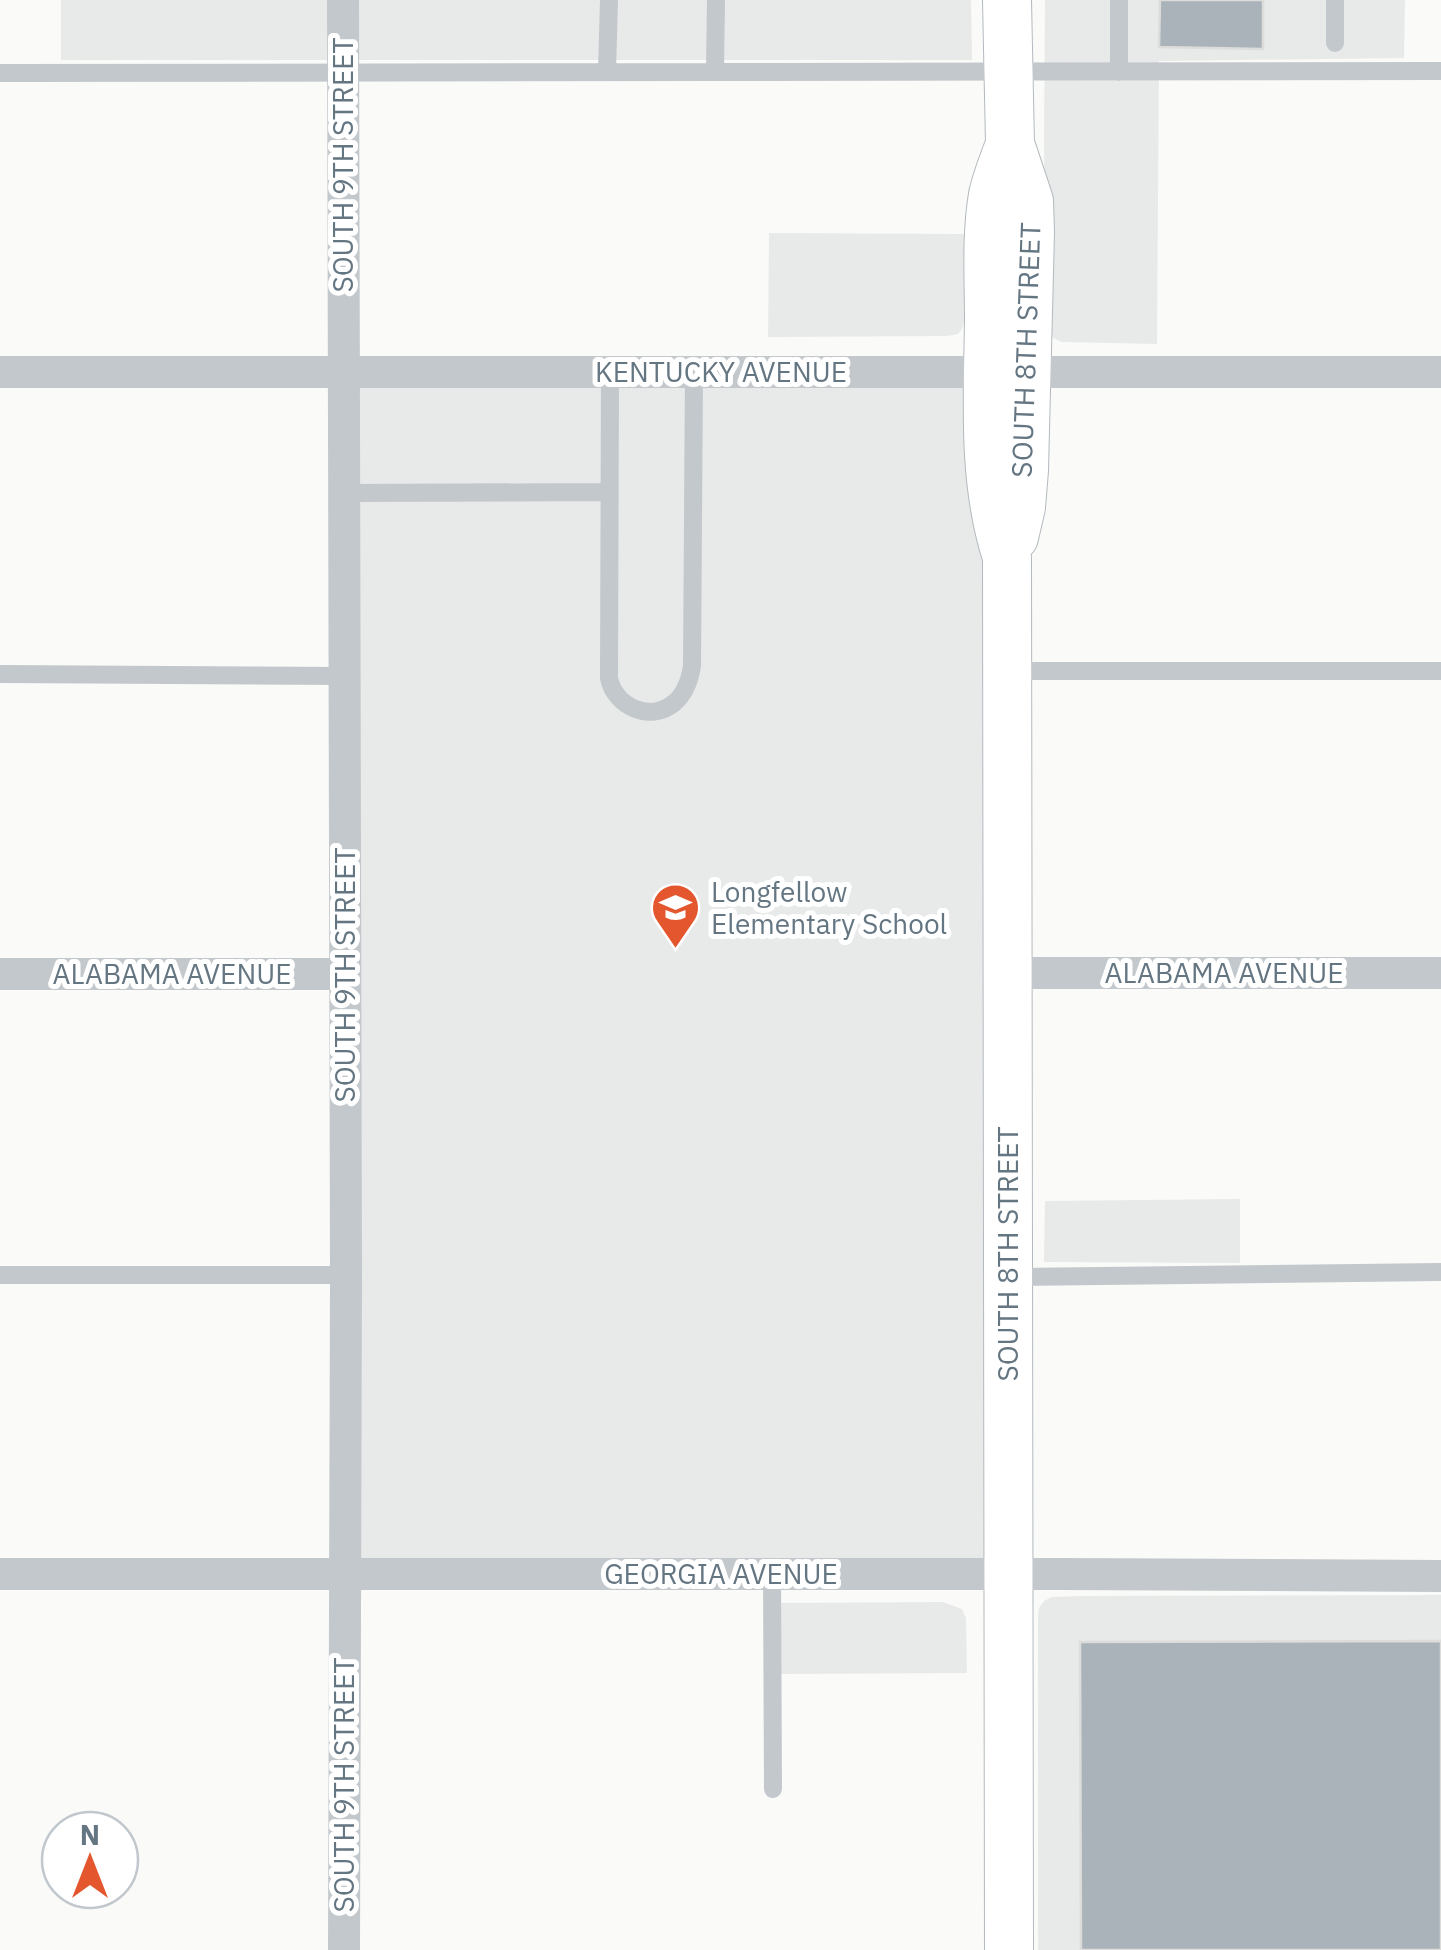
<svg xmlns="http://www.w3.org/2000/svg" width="1441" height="1950" viewBox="0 0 1441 1950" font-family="'IBM Plex Sans',sans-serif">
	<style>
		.built { fill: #e8e9e9 }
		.building { fill: #aab3b9; stroke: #dcdcda; stroke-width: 2.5 }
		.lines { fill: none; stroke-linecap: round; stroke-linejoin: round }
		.secondary-casing { stroke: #b3babf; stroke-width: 50 }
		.service { stroke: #c3c8cc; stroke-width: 18 }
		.minor { stroke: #c3c8cc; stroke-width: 32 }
		.secondary { stroke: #fff; stroke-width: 48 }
		.labels { text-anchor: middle; stroke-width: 10; stroke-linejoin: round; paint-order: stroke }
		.street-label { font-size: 28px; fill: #657683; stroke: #fff }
		.poi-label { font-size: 28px; fill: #657683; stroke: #fff; text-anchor: start }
	</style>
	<rect width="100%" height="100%" fill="#fafaf8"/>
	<path class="built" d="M61 0H971L972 60H61Z
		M1045 0H1405L1404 58 1159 61 1157 344 1062 342 1053 338 1049 328 1046 310 1044 145Z
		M769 233 966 234 965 319 962 329 958 334 947 336 768 337Z
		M344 372 989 373 1008 1574H345Z
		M1240 1199V1263L1044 1262 1045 1201Z
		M1441 1595V1950H1038V1616L1039 1608 1044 1601 1052 1597 1083 1596Z
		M943 1602 962 1609 966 1618 967 1673 775 1674V1603Z"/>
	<path class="building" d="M1160 0H1263V49L1159 47Z
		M1441 1641V1950H1081L1080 1642Z"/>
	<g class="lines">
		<defs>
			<path id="secondary" d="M1007 0 1010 144 1029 201 1030 232 1024 470 1021 507 1014 537
				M1009 1950 1007 557C982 481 988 398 989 319 989 278 986 236 993 195 997 177 1004 161 1010 144"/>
		</defs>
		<use href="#secondary" class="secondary-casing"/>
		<path class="service" d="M1119 0V72
			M1335 0V43
			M715 71 716 0
			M607 72 609 0
			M0 73C480 70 961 74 1441 71
			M610 372 609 678C614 706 650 723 674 703 685 694 690 679 692 666L694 372
			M345 493 609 492
			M1008 671H1441
			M0 674 345 676
			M0 1275H346
			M1008 1277 1441 1272
			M772 1574 773 1789"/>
		<path class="minor" d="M343 0 346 1275 344 1950
			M0 372H1441
			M1008 973H1441
			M0 974H344
			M0 1574H1060L1441 1576"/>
		<use href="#secondary" class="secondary"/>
	</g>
	<defs>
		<symbol id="school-pin" viewBox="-11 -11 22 30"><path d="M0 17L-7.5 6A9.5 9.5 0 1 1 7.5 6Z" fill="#e4572e" stroke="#fff"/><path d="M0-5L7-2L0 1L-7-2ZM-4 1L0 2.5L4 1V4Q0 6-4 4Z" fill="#fff"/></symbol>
	</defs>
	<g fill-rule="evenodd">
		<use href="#school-pin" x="648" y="880" width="55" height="75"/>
	</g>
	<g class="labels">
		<g class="street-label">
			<text transform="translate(343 165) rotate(-90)" y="10">SOUTH 9TH STREET</text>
			<text transform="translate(1026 350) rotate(-88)" y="10">SOUTH 8TH STREET</text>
			<text x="721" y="382">KENTUCKY AVENUE</text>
			<text x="1224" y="983">ALABAMA AVENUE</text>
			<text x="172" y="984">ALABAMA AVENUE</text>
			<text transform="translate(345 975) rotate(-90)" y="10">SOUTH 9TH STREET</text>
			<text transform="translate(1008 1254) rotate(-90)" y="10">SOUTH 8TH STREET</text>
			<text x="721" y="1584">GEORGIA AVENUE</text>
			<text transform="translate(344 1785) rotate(-90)" y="10">SOUTH 9TH STREET</text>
		</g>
		<g class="poi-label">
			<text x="711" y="902">Longfellow<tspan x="711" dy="32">Elementary School</tspan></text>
		</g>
	</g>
	<g transform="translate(90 1860)"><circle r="48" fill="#ffffff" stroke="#c1c8cd" stroke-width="2.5"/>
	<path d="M0-8L18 38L0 25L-18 38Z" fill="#e4572e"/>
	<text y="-15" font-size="28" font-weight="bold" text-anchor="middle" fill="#657683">N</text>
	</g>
</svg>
